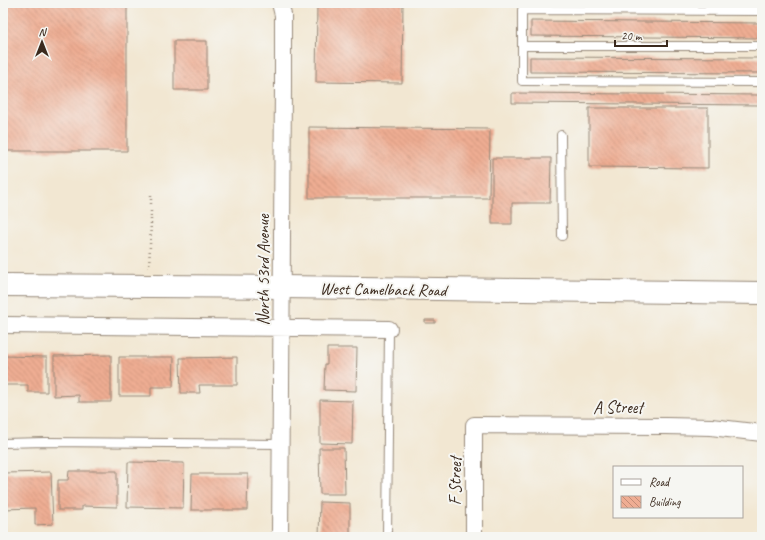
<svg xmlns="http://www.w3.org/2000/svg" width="765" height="540" viewBox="0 0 765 540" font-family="Caveat,sans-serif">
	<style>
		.building { fill: url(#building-back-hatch) }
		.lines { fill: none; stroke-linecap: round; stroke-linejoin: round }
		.service-casing { stroke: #968878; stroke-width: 10 }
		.minor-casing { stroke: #968878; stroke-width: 18 }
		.primary-casing { stroke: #968878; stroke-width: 24 }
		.path { stroke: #968878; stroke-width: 2.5; stroke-dasharray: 1 3; stroke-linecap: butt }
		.service { stroke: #fff; stroke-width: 8 }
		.minor { stroke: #fff; stroke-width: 16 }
		.primary { stroke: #fff; stroke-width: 22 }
		.labels { text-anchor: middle; stroke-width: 4; stroke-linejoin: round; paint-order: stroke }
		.street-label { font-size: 17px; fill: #3b2a1e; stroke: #f6f6f2 }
	</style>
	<defs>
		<pattern id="building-back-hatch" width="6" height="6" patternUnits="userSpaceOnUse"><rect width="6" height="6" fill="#efad93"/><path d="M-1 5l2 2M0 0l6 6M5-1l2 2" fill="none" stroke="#c38d77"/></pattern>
	</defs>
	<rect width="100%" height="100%" fill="#f6f6f2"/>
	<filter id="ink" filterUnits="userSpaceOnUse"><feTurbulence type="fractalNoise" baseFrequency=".025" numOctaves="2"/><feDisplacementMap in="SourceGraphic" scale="8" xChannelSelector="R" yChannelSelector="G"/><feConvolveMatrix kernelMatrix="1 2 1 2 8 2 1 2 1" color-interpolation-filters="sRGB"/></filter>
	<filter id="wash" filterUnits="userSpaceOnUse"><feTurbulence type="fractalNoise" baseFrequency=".012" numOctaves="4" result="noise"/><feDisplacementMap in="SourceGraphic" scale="16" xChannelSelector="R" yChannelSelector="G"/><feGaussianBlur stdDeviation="0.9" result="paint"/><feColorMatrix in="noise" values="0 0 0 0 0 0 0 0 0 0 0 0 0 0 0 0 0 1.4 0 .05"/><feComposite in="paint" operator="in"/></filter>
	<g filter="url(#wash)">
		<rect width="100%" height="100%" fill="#f2e7d2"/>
		<g id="blocks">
			<path class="building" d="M3 3H127V151H3Z
				M317 3H403L402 83 316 82Z
				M531 21 762 23V38L531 36Z
				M174 41H207V90H174Z
				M530 57 762 58V73L530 72Z
				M512 93 762 95V105L512 103Z
				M589 108H708V168L589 167Z
				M309 127 490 129 489 198H309Z
				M492 158H551L550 203H512V224H492Z
				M425 320H435V323H425Z
				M327 348H357L356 391 324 390 325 364H327Z
				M111 355V402H79V395L54 396V356Z
				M3 356 47 357V392H28V385H3Z
				M119 357H174L173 387H151V396H119Z
				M237 357V385H199L200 393H181L180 358Z
				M320 400 353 401 352 444 320 443Z
				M319 448H344L345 494H320Z
				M128 462 184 463 183 508 127 507Z
				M69 471H117V507L82 506V510H58V480H68Z
				M51 472 53 524 35 525V508L3 509V473Z
				M192 474H248L247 510H191Z
				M320 502 350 503V537H319Z"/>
		</g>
	</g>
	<g filter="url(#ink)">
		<use href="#blocks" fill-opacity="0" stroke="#968878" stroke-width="1"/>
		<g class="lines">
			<defs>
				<path id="service" d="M762 11 522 10V81L762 82
					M522 46H762
					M561 135 562 236
					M3 443 46 442 281 444
					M387 537 389 329"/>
				<path id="minor" d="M280 3 283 15V85L280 537
					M3 325 389 329
					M474 537V425L666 426 711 427 762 433"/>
				<path id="primary" d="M3 285 282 287 762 293"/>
			</defs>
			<use href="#service" class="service-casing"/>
			<use href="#minor" class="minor-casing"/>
			<use href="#primary" class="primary-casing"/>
			<path class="path" d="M149 268 151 222V195"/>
			<use href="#service" class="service"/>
			<use href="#minor" class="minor"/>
			<use href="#primary" class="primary"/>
		</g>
	</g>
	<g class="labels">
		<g class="street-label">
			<text transform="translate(263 270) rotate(-90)" y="6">North 53rd Avenue</text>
			<text transform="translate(383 289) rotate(1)" y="6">West Camelback Road</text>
			<text x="618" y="413">A Street</text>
			<text transform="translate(455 481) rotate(-90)" y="6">F Street</text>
		</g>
	</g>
	<rect width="765" height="540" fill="none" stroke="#f6f6f2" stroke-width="16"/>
	<rect x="613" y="466" width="130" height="52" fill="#f6f6f2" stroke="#aba49d"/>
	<rect x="621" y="479" width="20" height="6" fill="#ffffff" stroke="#aba49d"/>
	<text x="649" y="486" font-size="12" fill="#3b2a1e">Road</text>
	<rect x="621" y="496" width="20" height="12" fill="url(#building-back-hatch)" stroke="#aba49d"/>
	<text x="649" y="506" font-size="12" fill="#3b2a1e">Building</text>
	<g transform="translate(42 42)" stroke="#f6f6f2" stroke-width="3" paint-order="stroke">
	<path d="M0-3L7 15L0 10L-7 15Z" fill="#3b2a1e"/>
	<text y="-6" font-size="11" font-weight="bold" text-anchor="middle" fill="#3b2a1e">N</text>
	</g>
	<path d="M615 40v6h52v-6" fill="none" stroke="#3b2a1e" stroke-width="2"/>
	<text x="621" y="40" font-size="12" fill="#3b2a1e" stroke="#f6f6f2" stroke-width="3" paint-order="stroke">20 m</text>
</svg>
